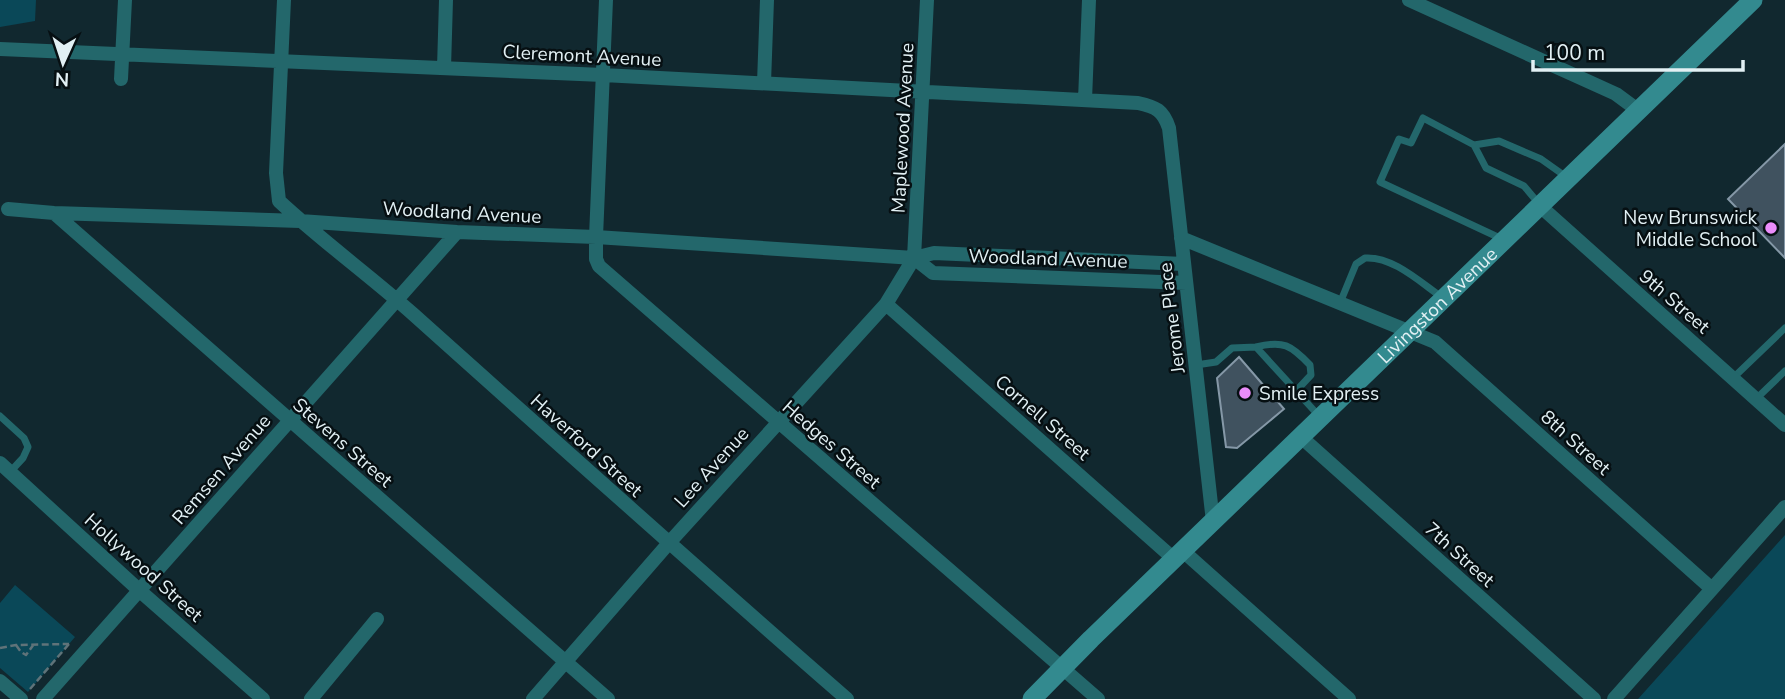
<svg xmlns="http://www.w3.org/2000/svg" width="1785" height="699" viewBox="0 0 1785 699" font-family="'Nunito Sans',sans-serif">
	<style>
		.green { fill: #0a4858 }
		.building { fill: #40525f; stroke: #8598a7; stroke-width: 2 }
		.lines { fill: none; stroke-linecap: round; stroke-linejoin: round }
		.path { stroke: #5f7379; stroke-width: 2.5; stroke-dasharray: 7 3.5; stroke-linecap: butt }
		.lane { stroke: #23676b; stroke-width: 7 }
		.street { stroke: #23676b; stroke-width: 14 }
		.secondary { stroke: #338a8f; stroke-width: 19 }
		.poi-dot { fill: #eb8dfb; stroke: #060f12; stroke-width: 2.5 }
		.labels { text-anchor: middle; stroke-width: 5; stroke-linejoin: round; paint-order: stroke }
		.street-label { font-size: 19px; fill: #e2f0f4; stroke: #060f12 }
		.poi-label { font-size: 19px; fill: #e2f0f4; stroke: #060f12; text-anchor: end }
	</style>
	<rect width="100%" height="100%" fill="#11282f"/>
	<path class="green" d="M0 0H36L35 21 0 27Z
		M1785 535V699H1638Z
		M15 585 75 637 28 692 0 668V603Z"/>
	<path class="building" d="M1785 144V258L1728 199Z
		M1239 357 1284 409 1237 448 1226 447 1217 378Z"/>
	<g class="lines">
		<path class="path" d="M16 645 21 652 26 655 34 644
			M0 648 16 645 69 644
			M30 689 69 644"/>
		<path class="lane" d="M1474 145 1423 118 1411 143 1399 139 1380 182 1502 239
			M1540 205 1524 186 1486 168 1474 145 1499 141 1541 159 1565 176
			M1340 303 1356 264 1365 258C1393 256 1421 283 1443 298
			M1256 347C1283 340 1291 345 1310 365L1311 375 1296 391
			M1196 365 1216 362 1232 348 1256 347 1320 417
			M1733 378 1785 328
			M1757 398 1785 371
			M0 416 24 438 28 447 23 458 10 472"/>
		<path class="street" d="M284 0 276 173 279 201C322 241 369 275 413 314 557 443 701 572 847 699
			M606 0 596 237V259L599 266 1098 699
			M1409 0 1616 94 1639 111
			M0 49 603 75 1138 103C1156 107 1163 110 1169 128L1213 522
			M444 68 446 0
			M121 79 125 0
			M764 83 767 0
			M1085 100 1089 0
			M1540 206 1785 425
			M8 209 54 213 300 221 457 232 596 237 914 258 934 253 1184 264
			M54 213 608 699
			M1181 238 1435 342 1712 589
			M914 258 933 273 1186 283
			M886 304 1174 559
			M1301 437 1594 699
			M0 463 140 591 263 699
			M1183 551 1349 699
			M0 681 21 699
			M43 699 457 232
			M311 699 377 619
			M533 699 668 544 886 304 914 258 927 0
			M1614 699 1785 507"/>
		<path class="secondary" id="s1" d="M1032 699 1091 639 1753 0"/>
	</g>
	<g class="poi-dot">
		<circle cx="1771" cy="228" r="7"/>
		<circle cx="1245" cy="393" r="7"/>
	</g>
	<g class="labels">
		<g class="street-label">
			<text transform="translate(582 55) rotate(3)" y="7">Cleremont Avenue</text>
			<text transform="translate(902 128) rotate(-87)" y="7">Maplewood Avenue</text>
			<text transform="translate(462 212) rotate(3)" y="7">Woodland Avenue</text>
			<text transform="translate(1048 258) rotate(2)" y="7">Woodland Avenue</text>
			<text transform="translate(1675 301) rotate(41)" y="7">9th Street</text>
			<text dy="7" stroke="none"><textPath href="#s1" startOffset="565">Livingston Avenue</textPath></text>
			<text transform="translate(1171 318) rotate(-97)" y="7">Jerome Place</text>
			<text transform="translate(1043 417) rotate(41)" y="7">Cornell Street</text>
			<text transform="translate(343 442) rotate(41)" y="7">Stevens Street</text>
			<text transform="translate(1576 442) rotate(42)" y="7">8th Street</text>
			<text transform="translate(832 444) rotate(41)" y="7">Hedges Street</text>
			<text transform="translate(587 445) rotate(42)" y="7">Haverford Street</text>
			<text transform="translate(711 467) rotate(-48)" y="7">Lee Avenue</text>
			<text transform="translate(221 469) rotate(-49)" y="7">Remsen Avenue</text>
			<text transform="translate(1460 554) rotate(42)" y="7">7th Street</text>
			<text transform="translate(144 567) rotate(42)" y="7">Hollywood Street</text>
		</g>
		<g class="poi-label">
			<text x="1757" y="224">New Brunswick<tspan x="1757" dy="22">Middle School</tspan></text>
			<text x="1259" y="400" text-anchor="start">Smile Express</text>
		</g>
	</g>
	<g transform="translate(63 63) rotate(183)" stroke="#060f12" stroke-width="5" paint-order="stroke">
	<path d="M0-5L12 26L0 18L-12 26Z" fill="#e2f0f4"/>
	<text y="-10" font-size="19" font-weight="bold" text-anchor="middle" fill="#e2f0f4">N</text>
	</g>
	<path d="M1533 60v10h210v-10" fill="none" stroke="#e2f0f4" stroke-width="3.5"/>
	<text x="1544" y="60" font-size="21" fill="#e2f0f4" stroke="#060f12" stroke-width="5" paint-order="stroke">100 m</text>
</svg>
